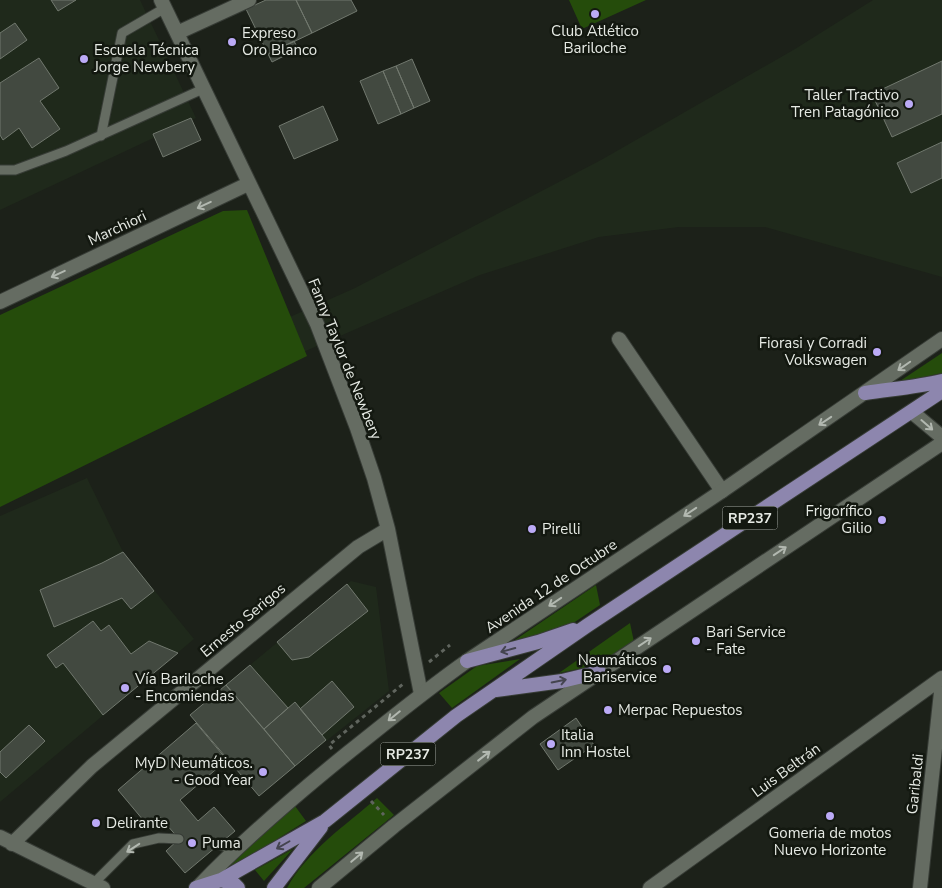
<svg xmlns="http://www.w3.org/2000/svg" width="942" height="888" viewBox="0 0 942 888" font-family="'Nunito Sans',sans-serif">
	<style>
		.built { fill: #1f291b }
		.green { fill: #254c0b }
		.building { fill: #424940; stroke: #71786e }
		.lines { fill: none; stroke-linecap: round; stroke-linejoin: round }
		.service-casing { stroke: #373c36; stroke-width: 11 }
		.minor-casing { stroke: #373c36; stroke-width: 16 }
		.tertiary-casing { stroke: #373c36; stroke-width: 16 }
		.primary-casing { stroke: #373c36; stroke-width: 16 }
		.path { stroke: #60655e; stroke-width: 3; stroke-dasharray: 4 4; stroke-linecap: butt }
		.service { stroke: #656c62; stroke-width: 9 }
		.minor { stroke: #656c62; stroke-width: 14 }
		.tertiary { stroke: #656c62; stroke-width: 14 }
		.primary { stroke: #8d86ae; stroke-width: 14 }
		.oneway { stroke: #b2b8b0 }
		.oneway2 { stroke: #44444f }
		.poi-dot { fill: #bbaaf6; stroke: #131810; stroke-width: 2 }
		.labels { text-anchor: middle; stroke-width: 5; stroke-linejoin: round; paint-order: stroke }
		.shield { fill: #131810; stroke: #a7aba4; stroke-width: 1 }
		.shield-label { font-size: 14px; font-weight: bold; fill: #e6eae4 }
		.poi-label { font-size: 15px; fill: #e6eae4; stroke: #131810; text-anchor: start }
		.street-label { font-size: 15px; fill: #e6eae4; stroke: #131810 }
	</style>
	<rect width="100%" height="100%" fill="#1c2119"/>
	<path class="built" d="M0 0H140L196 118 0 210Z
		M873 0H942V277L765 227H679L599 237 480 275 0 484V446L355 288 601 160 795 49Z
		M87 478 123 552 194 639 0 802V516Z
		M351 581 376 587 389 691 295 766 226 685Z"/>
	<path class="green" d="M569 0H646L582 29Z
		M247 210 307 356 0 507V315L223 211Z
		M942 353V373L897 383Z
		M596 585 600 605 563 630 506 646Z
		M630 623 634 642 602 664 559 673Z
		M520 659 452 708 439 693 477 666Z
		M377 798 394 815 304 888H287C307 851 346 825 377 798Z
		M295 806 306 821 236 865H231L232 862Z
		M293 849 264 881 255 870Z"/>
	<path class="building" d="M51 0H76L58 11Z
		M266 0H296L312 33 268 54 246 9Z
		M296 0H351L357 11 312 33Z
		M15 23 27 40 0 59V33Z
		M294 41 298 49 272 62 268 54Z
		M39 58 59 88 40 101 60 129 32 148 19 128 3 140 0 135V83Z
		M412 59 430 101 414 108 396 66Z
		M942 61V114L892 137 872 94Z
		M396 66 414 108 401 114 383 71Z
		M383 71 401 114 378 124 360 81Z
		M323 106 338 140 294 159 279 126Z
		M191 118 201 140 163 157 153 134Z
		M942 142V178L911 193 897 163Z
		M123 552 154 591 131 609 122 598 54 627 40 590 102 563Z
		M347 584 368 611 309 657 292 660 277 642Z
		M93 621 101 631 109 625 131 654 149 641 178 653 103 715 63 663 56 668 47 655Z
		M250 665 288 708 264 729 226 685Z
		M332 681 354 707 322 735 300 709Z
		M226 685 295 766 259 796 190 715Z
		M295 702 326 740 295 766 264 729Z
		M576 718 594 745 558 770 540 744Z
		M196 723 227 760 180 800 198 821 214 807 235 831 185 873 166 851 179 839 160 817 149 827 118 790Z
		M29 725 45 741 6 778 0 772V752Z"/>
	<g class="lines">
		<defs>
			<path id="service" d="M101 136 122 33 165 8
				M0 170H15L66 151 203 89
				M218 845 235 849
				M93 884 133 844 159 838 179 839"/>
			<path id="minor" d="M161 0 317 324 357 428 374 478 388 529 421 694
				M177 33 249 0
				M0 302 248 184
				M619 339 722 491
				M912 412 942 437
				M0 837 103 888
				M12 844 92 766 358 547 388 529
				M650 888 942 678
				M920 888 942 683"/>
			<path id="tertiary" d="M199 886C246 837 297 794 349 752 388 721 426 690 467 661L722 491 942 339
				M319 888 394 826 533 717 942 443"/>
			<path id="primary" d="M865 393C891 389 917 387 942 381
				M467 661 538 642 573 630
				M496 690 562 681 599 672
				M221 880 234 884 238 888
				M196 888 221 880 325 821 456 716 588 625 942 391
				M274 888 321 827"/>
		</defs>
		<use href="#service" class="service-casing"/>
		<use href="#minor" class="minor-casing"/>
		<use href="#tertiary" class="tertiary-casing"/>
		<use href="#primary" class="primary-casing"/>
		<path class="path" d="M429 662 450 645
			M332 749 329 745 403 684
			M371 801 384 815"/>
		<use href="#service" class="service"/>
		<use href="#minor" class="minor"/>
		<use href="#tertiary" class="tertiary"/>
		<use href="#primary" class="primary"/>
	</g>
	<defs><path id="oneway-shaft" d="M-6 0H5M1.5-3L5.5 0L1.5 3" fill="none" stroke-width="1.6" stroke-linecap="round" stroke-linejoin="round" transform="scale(1.25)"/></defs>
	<g class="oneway">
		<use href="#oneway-shaft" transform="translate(204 205) rotate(155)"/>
		<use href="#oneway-shaft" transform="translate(58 274) rotate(155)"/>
		<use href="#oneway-shaft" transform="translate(904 366) rotate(145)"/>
		<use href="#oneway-shaft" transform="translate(825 421) rotate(146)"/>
		<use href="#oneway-shaft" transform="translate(927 425) rotate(41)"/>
		<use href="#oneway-shaft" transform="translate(690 512) rotate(146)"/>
		<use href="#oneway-shaft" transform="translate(780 551) rotate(-34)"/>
		<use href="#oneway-shaft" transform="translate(555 602) rotate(146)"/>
		<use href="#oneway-shaft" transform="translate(645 642) rotate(-34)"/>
		<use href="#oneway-shaft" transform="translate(394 716) rotate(141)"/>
		<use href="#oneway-shaft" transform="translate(484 756) rotate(-38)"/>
		<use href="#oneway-shaft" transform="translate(133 848) rotate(147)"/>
		<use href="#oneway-shaft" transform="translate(357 857) rotate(-40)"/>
	</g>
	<g class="oneway2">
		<use href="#oneway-shaft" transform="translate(508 650) rotate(165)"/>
		<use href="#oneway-shaft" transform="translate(559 681) rotate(-11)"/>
		<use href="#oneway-shaft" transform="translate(283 845) rotate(150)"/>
	</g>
	<g class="poi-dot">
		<circle cx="595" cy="14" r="5"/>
		<circle cx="232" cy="42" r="5"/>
		<circle cx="84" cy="59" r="5"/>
		<circle cx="909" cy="104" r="5"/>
		<circle cx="877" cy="352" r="5"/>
		<circle cx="882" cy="520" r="5"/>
		<circle cx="532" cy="529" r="5"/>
		<circle cx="696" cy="641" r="5"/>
		<circle cx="667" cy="669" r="5"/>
		<circle cx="125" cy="688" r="5"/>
		<circle cx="608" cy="710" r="5"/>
		<circle cx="551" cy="744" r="5"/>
		<circle cx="263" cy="772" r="5"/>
		<circle cx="830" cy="816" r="5"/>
		<circle cx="96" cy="823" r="5"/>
		<circle cx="192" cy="843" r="5"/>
	</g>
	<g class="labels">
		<g class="shield">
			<rect x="722.5" y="506.5" width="55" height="23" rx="4"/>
			<rect x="380.5" y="742.5" width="55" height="23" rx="4"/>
		</g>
		<g class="shield-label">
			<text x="750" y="523">RP237</text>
			<text x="408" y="759">RP237</text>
		</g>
		<g class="poi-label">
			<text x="595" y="36" text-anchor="middle">Club Atlético<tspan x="595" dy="17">Bariloche</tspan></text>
			<text x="242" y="38">Expreso<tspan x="242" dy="17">Oro Blanco</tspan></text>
			<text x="94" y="55">Escuela Técnica<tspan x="94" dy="17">Jorge Newbery</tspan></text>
			<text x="899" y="100" text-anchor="end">Taller Tractivo<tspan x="899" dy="17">Tren Patagónico</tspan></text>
			<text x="867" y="348" text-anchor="end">Fiorasi y Corradi<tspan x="867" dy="17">Volkswagen</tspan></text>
			<text x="872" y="516" text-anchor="end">Frigorífico<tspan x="872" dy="17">Gilio</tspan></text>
			<text x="542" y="534">Pirelli</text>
			<text x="706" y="637">Bari Service<tspan x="706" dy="17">- Fate</tspan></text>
			<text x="657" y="665" text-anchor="end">Neumáticos<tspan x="657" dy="17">Bariservice</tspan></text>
			<text x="135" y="684">Vía Bariloche<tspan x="135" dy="17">- Encomiendas</tspan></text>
			<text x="618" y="715">Merpac Repuestos</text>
			<text x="561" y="740">Italia<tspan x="561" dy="17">Inn Hostel</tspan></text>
			<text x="253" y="768" text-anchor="end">MyD Neumáticos.<tspan x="253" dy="17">- Good Year</tspan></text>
			<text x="106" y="828">Delirante</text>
			<text x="830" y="838" text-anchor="middle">Gomeria de motos<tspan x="830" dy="17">Nuevo Horizonte</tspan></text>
			<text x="202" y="848">Puma</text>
		</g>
		<g class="street-label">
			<text transform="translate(117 228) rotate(-25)" y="5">Marchiori</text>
			<text transform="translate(345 359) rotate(68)" y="5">Fanny Taylor de Newbery</text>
			<text transform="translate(551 586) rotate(-34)" y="5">Avenida 12 de Octubre</text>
			<text transform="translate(243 620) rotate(-40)" y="5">Ernesto Serigos</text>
			<text transform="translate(786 770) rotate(-36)" y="5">Luis Beltrán</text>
			<text transform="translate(915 784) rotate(-84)" y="5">Garibaldi</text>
		</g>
	</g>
</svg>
